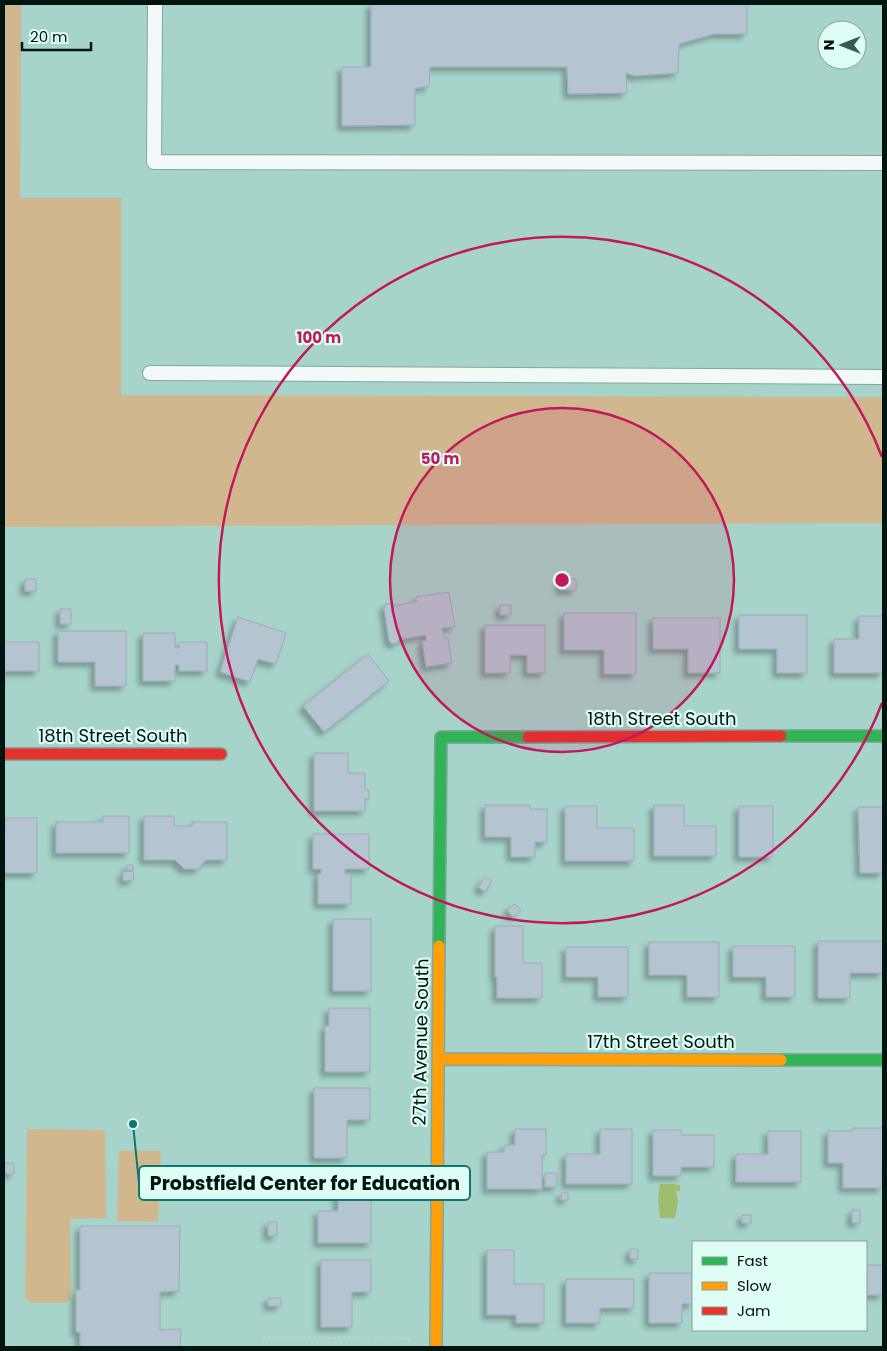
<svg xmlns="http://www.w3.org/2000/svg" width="887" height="1351" viewBox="0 0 887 1351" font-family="Poppins,sans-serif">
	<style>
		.green { fill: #d1b78e }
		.water { fill: #a1bc6f }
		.building { fill: #b5c4d1; stroke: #9cacb3; filter: url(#shadow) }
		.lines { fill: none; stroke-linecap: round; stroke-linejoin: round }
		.lane-casing { stroke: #82a7a0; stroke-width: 16 }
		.fast-casing { stroke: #82a7a0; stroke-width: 14 }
		.slow-casing { stroke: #82a7a0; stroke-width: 14 }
		.jam-casing { stroke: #82a7a0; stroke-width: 14 }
		.path { stroke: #c1d0cd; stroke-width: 3; stroke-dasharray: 2.5 2.5; stroke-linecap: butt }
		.lane { stroke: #f2f9f7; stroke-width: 14 }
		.fast { stroke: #30b455; stroke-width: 11 }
		.slow { stroke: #ff9f0a; stroke-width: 11 }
		.jam { stroke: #e5322d; stroke-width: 11 }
		.ring { fill: none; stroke: #c2185b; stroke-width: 2.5 }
		.labels { text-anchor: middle; stroke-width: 4.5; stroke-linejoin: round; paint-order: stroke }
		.street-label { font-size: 18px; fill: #001410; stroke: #ddfdf5 }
		.centre { fill: #c2185b; stroke: #ddfdf5; stroke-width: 2.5 }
		.ring-label { font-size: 15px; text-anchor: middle; font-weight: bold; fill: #c2185b; stroke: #ddfdf5; stroke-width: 4.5; stroke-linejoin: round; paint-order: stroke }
		.leader { fill: none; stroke: #0f766e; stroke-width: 2 }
		.callout-dot { fill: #0f766e; stroke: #ddfdf5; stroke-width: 2 }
		.callout { fill: #ddfdf5; stroke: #0f766e; stroke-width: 2 }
		.callout-label { font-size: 19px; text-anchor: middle; font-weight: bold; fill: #001410 }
	</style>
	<defs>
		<filter id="shadow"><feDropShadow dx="-4.5" dy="4.5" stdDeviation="2.5" flood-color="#0004"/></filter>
	</defs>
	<rect width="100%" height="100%" fill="#a6d4ca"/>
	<path class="green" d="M4 4H21L20 198H121V395L883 397V523L4 527Z
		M27 1129 105 1130 106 1218 70 1219 71 1297 66 1303H31L25 1298Z
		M119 1151H161L158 1222 117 1221Z"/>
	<path class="water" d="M660 1184H675V1185H680V1191H676L678 1201 675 1218H660L658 1201Z"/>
	<path class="building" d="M371 4H747V34H714L679 44 678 73 634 76 626 73 627 93 568 94 567 67H430L429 87 415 88V125L342 126V67H371Z
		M25 579H36V591H25Z
		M560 579H576V590H560Z
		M449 592 455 627 442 628 444 638H448L452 663 426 667 422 641H426V635L398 640V643L391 644 390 641H389L384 608 385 607V604L392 603V606L416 602V597Z
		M500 605H511V615H500Z
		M60 609H71V624H60Z
		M564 613H636V674H604V650H564Z
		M739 615H807V673H777V649H739Z
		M859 616H883V673H834V639H859Z
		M238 617 286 633 276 664 258 659 250 682 220 672Z
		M653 618H720V673H688V649H653Z
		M485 625H545V673H527V655H510V673H485Z
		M58 631H126V686H95V662H58Z
		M143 633H175V648H179V642H207V671H179V665H175V681H143Z
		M4 642H39V671H5V686H4Z
		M368 654 389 681 324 732 303 706Z
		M314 753H348V773H365V790H369V799H365V811H314Z
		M485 805H530V809H547V842H535V857H511V837H485Z
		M654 805H684V826H716V856H654Z
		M565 806H597V828H634V861H565Z
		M739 806H773V857H739Z
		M858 807H883V873H860Z
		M103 816H129V853H56V822H103Z
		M144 816H174V826H192V822H227V860H206L198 869H184L175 860H144Z
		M5 818H37V873H4Z
		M313 834H369V869H345V874H351V904H318V874H321V869H313Z
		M127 865H133V870H127Z
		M133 871 134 880 123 881V872Z
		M485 877 492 881 485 892 478 887Z
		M515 904 521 910 513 917 507 910Z
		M333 919H371V991H333Z
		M495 926H523V963H542V998H497V977H495Z
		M818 941H883V973H850V998H818Z
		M649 942H719V997H687V975H649Z
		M733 946H795V997H766V977H733Z
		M566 947H628V997H598V977H566Z
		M329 1008H370V1072H325V1026H329Z
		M314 1088H370V1120H347V1158H314Z
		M853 1128H883L882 1188H843V1163H828V1131H853Z
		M515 1129H546V1155H542V1189H487V1152H504V1145H515Z
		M600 1129H632V1184H566V1154H600Z
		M653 1130H681V1135H714V1167H681V1176H653Z
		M768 1131H801V1182H736V1154H768Z
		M5 1163H14V1174H5Z
		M338 1173H371V1243H318V1211H338Z
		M545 1173H557V1187H545Z
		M561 1193H568V1200H561Z
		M852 1210H860V1223H852Z
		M742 1215H751V1223H742Z
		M268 1222H277V1236H268Z
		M80 1226H180L179 1291 160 1292V1330L181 1329 180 1347H80V1332H76V1290H80Z
		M630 1249H638V1259H630Z
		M487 1250H514V1284H544V1323H516V1315H487Z
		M321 1260H371V1292H352V1327H321Z
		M866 1265H883V1295H866Z
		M649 1273H693V1304H682V1323H649Z
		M566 1279H634V1308H600V1323H566Z
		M268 1298H281V1306H268Z"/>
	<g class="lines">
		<defs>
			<path id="lane" d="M155 4 154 162 883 163
				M150 373 883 377"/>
			<path id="fast" d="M781 736H883
				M439 946 441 737H528
				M781 1060H883"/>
			<path id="slow" d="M438 1059 781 1060
				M436 1347 439 946"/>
			<path id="jam" d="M528 737 781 736
				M4 754H221"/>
		</defs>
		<use href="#lane" class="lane-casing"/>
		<use href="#fast" class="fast-casing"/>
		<use href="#slow" class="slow-casing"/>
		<use href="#jam" class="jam-casing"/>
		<path class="path" d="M263 1338 413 1339"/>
		<use href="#lane" class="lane"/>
		<use href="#fast" class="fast"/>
		<use href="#slow" class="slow"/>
		<use href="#jam" class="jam"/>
	</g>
	<circle cx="562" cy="580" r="172" fill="#c2185b" fill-opacity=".12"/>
	<g class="ring">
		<circle cx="562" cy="580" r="172"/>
		<path d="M882 703A343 343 0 1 1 882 457"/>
	</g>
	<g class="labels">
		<g class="street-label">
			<text x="662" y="725">18th Street South</text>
			<text x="113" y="742">18th Street South</text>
			<text transform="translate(421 1042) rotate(-89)" y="6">27th Avenue South</text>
			<text x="661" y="1048">17th Street South</text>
		</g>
	</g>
	<circle cx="562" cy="580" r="8" class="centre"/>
	<g class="ring-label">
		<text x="319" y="343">100 m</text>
		<text x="440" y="464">50 m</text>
	</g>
	<path class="leader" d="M133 1124L139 1183"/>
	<circle class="callout-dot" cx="133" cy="1124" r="5"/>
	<rect class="callout" x="139" y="1166" width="331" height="34" rx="5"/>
	<g class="callout-label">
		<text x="305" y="1190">Probstfield Center for Education</text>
	</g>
	<rect width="887" height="1351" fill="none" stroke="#001410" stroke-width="10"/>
	<rect x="692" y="1241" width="175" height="90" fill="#ddfdf5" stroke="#85a099"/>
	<rect x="702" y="1257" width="25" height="8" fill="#30b455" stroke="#85a099"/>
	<text x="737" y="1266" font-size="15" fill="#001410">Fast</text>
	<rect x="702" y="1282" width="25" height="8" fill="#ff9f0a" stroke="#85a099"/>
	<text x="737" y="1291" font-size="15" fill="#001410">Slow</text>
	<rect x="702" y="1307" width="25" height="8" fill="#e5322d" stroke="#85a099"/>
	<text x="737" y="1316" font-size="15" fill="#001410">Jam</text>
	<g transform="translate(842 45) rotate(270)"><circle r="24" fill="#ddfdf5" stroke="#85a099"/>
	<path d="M0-4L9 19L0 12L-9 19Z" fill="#3a5751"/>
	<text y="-8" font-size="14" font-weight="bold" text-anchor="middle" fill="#001410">N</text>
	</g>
	<path d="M22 42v8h69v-8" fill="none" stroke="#001410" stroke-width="2.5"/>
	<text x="30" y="42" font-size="15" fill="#001410" stroke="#ddfdf5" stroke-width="4" paint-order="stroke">20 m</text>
</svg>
